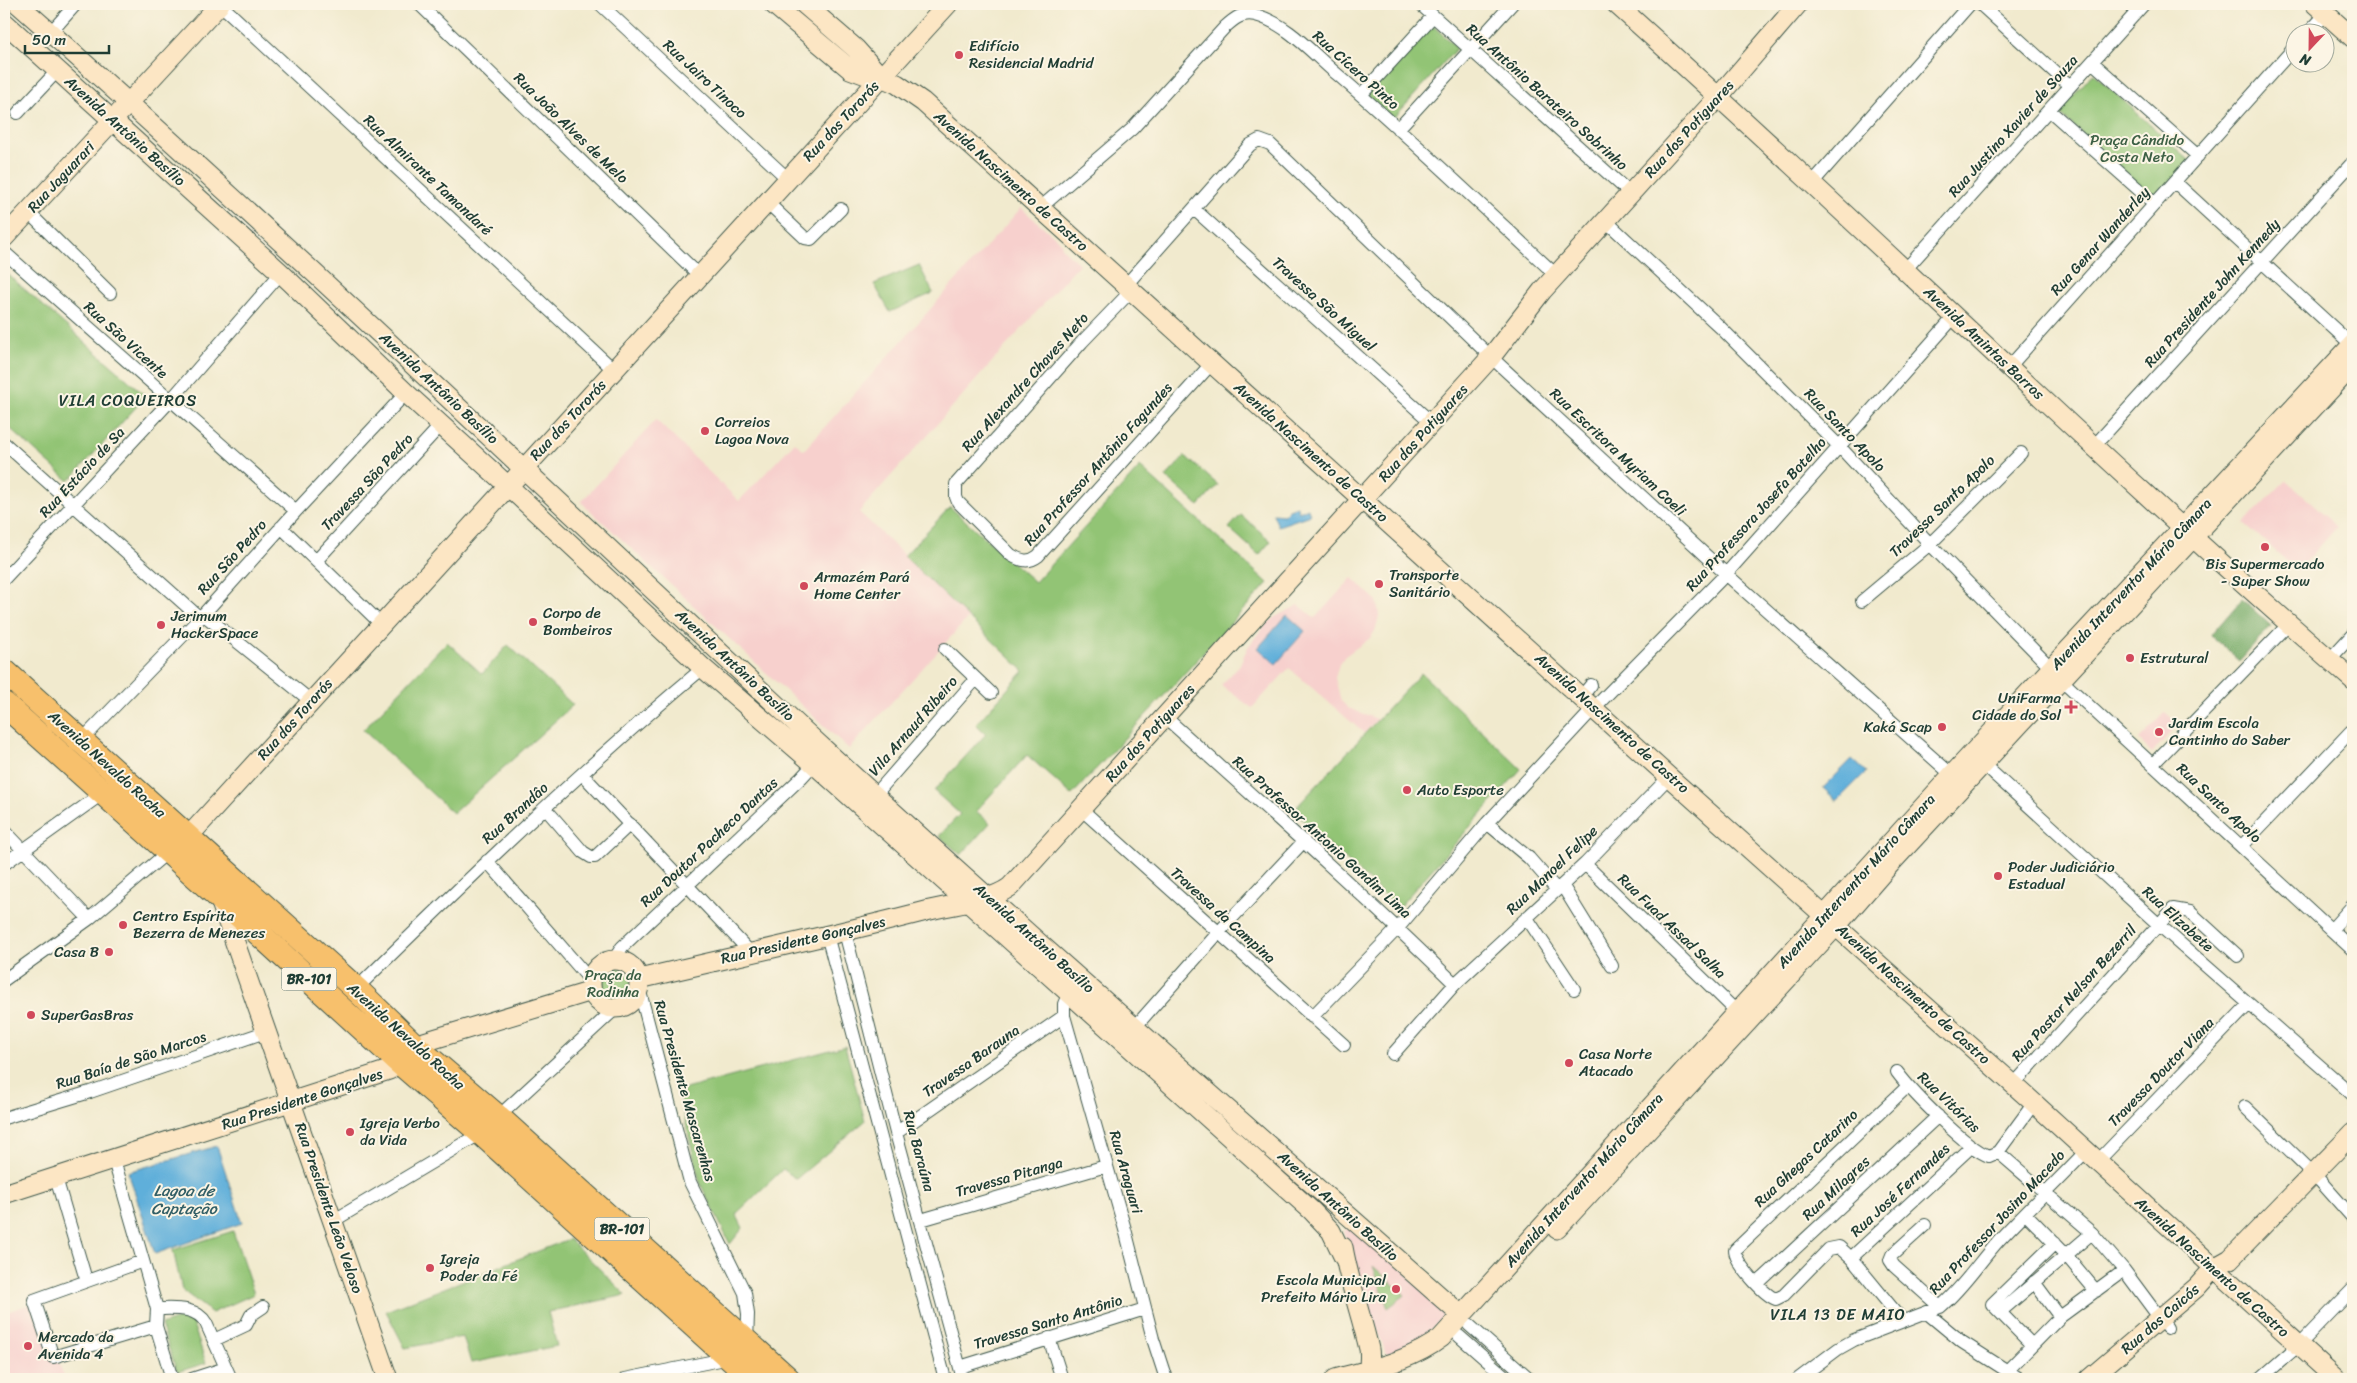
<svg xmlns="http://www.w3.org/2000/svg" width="2357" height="1383" viewBox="0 0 2357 1383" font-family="Sriracha,sans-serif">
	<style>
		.built { fill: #f7d0cd }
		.green { fill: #92c474; stroke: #588054 }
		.forest { fill: #75aa66; stroke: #4a744d }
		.water { fill: #5fafda; stroke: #3f7687 }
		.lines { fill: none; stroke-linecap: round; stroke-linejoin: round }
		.street-casing { stroke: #3e574b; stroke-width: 14 }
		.secondary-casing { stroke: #3e574b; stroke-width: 21 }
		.highway-casing { stroke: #3e574b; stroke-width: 26 }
		.street { stroke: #fff; stroke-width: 12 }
		.secondary { stroke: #fce6c4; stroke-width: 19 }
		.highway { stroke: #f7c06c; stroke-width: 24 }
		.poi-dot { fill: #d1495b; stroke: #fcf5e5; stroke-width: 2 }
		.labels { text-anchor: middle; stroke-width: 4; stroke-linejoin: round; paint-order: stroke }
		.shield { fill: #fcf5e5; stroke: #617469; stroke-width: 1 }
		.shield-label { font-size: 14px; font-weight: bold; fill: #1f3d34 }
		.poi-label { font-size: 15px; fill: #1f3d34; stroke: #fcf5e5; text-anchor: start }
		.street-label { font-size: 15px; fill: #1f3d34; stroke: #fcf5e5 }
		.park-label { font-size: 15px; fill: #3c5f44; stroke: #fcf5e5 }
		.neighbourhood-label { font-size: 16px; letter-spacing: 1px; fill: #1f3d34; stroke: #fcf5e5 }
		.water-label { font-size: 16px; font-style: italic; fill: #325f66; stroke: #fcf5e5 }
	</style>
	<rect width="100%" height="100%" fill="#fcf5e5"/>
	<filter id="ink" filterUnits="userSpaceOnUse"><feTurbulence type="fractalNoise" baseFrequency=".02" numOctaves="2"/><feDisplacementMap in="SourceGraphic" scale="10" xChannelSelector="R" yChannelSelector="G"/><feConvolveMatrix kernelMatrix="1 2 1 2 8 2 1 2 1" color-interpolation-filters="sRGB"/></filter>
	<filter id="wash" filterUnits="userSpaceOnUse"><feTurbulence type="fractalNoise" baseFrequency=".0096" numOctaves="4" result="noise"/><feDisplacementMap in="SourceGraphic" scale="20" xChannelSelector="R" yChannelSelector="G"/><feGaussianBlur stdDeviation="1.12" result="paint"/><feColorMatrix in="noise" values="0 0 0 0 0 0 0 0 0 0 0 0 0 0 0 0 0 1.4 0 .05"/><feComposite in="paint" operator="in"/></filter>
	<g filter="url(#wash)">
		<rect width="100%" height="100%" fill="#f1eace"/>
		<path class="built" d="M1021 208 1061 242 1062 248 1079 264 859 512 969 617 849 749 581 502 656 420 739 501 795 442 804 450Z
			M2286 480 2337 527 2298 571 2244 523Z
			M1352 578 1377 601 1379 616 1375 631 1369 639 1345 656 1339 664 1335 678 1341 701 1348 708 1377 719 1364 733 1289 668 1252 708 1221 685 1239 666 1248 647 1264 626 1275 617 1299 605 1315 618Z
			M2165 712 2178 724 2152 753 2139 740Z
			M1355 1224 1449 1312 1415 1345 1386 1354 1343 1231Z
			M36 1302 65 1379H4V1313Z"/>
		<path class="green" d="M1430 23 1457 48 1393 119 1365 93Z
			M2093 73 2190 161 2155 199 2059 113Z
			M919 265 933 293 890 312 874 284Z
			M4 271 146 396 69 481 4 423Z
			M1185 456 1218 485 1199 506 1166 477Z
			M1140 467 1268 583 1072 795 1027 755 976 811 990 823 961 855 939 836 960 814 934 791 986 734 976 724 1024 671 904 556 950 507 1035 582Z
			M1241 515 1271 541 1259 555 1229 528Z
			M447 642 482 674 508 645 573 705 453 813 363 730Z
			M1421 673 1521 769 1398 908 1293 811Z
			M595 984a18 18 0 1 1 36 0a18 18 0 1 1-36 0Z
			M845 1046 865 1121 796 1179 783 1169 736 1214 743 1228 730 1244 700 1183 678 1091Z
			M233 1231 254 1294 212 1313 182 1290 173 1250Z
			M569 1239 626 1295 548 1312 557 1346 471 1363 463 1337 405 1348 386 1311Z
			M1373 1266 1405 1295 1388 1308Z
			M190 1315 206 1363 177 1372 161 1325Z"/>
		<path class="forest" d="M2242 599 2271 626 2240 661 2211 635Z"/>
		<path class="water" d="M1297 506 1299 512 1308 508 1310 515 1278 526 1273 514 1284 515 1289 509Z
			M1287 615 1305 631 1276 664 1258 648Z
			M1852 759 1866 772 1837 801 1823 788Z
			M217 1146 242 1223 155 1254 128 1172Z"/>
	</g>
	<g filter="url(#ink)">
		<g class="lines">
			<defs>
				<path id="street" d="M220 4 614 370
					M419 4 700 276
					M600 4 788 179
					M1420 4 1631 194
					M1980 4 2070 86
					M51 32 76 4
					M2309 32 2326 14
					M2092 62 2198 156
					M1361 95 1433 16
					M2049 110 2155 204
					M18 113 58 70
					M1398 129 1512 4
					M1813 182 1970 4
					M2175 182 2352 345
					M767 202 805 238 811 239 841 209
					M1040 208 1132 129 1225 27C1234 19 1242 12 1255 15 1287 23 1313 54 1338 75 1412 139 1484 208 1556 275
					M1194 209 1431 422
					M28 212 110 293
					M1606 221 1720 327 1839 446 1930 544 2052 669
					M4 252 296 511
					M1905 270 2144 4
					M1126 285 1250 145 1259 140 1270 144 1491 357 1726 574 1952 775
					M1132 290 1082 342 956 484V497L958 502 1011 555C1021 561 1029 563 1038 556L1212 363
					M2010 366 2294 48
					M4 443 200 618
					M2095 445 2353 162
					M281 527 381 624
					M316 561 441 425
					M4 579 170 401 281 273
					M1862 601 1930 544 2021 453
					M203 614 311 701
					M945 649 991 693
					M2330 659 2353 634
					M2061 680 2353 950
					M1582 696 1591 685
					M1165 717C1263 805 1361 892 1455 984
					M81 741 200 618 296 511 406 393
					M2153 764 2289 624
					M1984 765 2158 924 2353 1095
					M582 774 751 953
					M875 795 976 679
					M545 808 583 852 591 857H595L630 824
					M1081 809 1344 1045
					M1487 823 1529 858 1557 890
					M4 830 89 919
					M2242 846 2353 729
					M487 861 591 981
					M4 864 103 793
					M1585 864 1737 1012
					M1562 885 1612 966
					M1527 918 1574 989
					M2331 930 2353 905
					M845 932 896 1133 963 1379
					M827 935 945 1379
					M614 960 622 947 801 778 814 764 816 757
					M4 980 89 919 169 851
					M639 988 690 1182 745 1293 748 1314 747 1342
					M1071 988 1064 1004V1016L1126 1233 1153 1339 1166 1379
					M356 989C468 879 582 769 703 668
					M1312 1017 1398 928 1487 823 1595 707 1726 574 1955 316
					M1135 1027 1219 932 1304 841
					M1393 1054 1455 984 1585 864 1669 777
					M1897 1072C1911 1091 1967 1149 1989 1156L1998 1152 2034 1103
					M2013 1085 2173 909 2190 912 2238 956
					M2245 1107 2314 1174 2353 1218
					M498 1117 616 1008
					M4 1118 90 1092 268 1031
					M896 1133 1064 1016
					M1998 1152 2092 1233 2124 1270 2167 1328
					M114 1160 157 1309 156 1326 172 1379
					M2097 1162 2249 1004
					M56 1178 84 1273
					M2025 1213 2066 1255 2096 1291
					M921 1220 1106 1166
					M333 1221 481 1133
					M1925 1225 1892 1255 1890 1260 1894 1266 1940 1307
					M1851 1258 1972 1146
					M143 1261 34 1300 53 1357 156 1326
					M2034 1282 2060 1317
					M1757 1284 1938 1116
					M157 1309C174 1309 196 1306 206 1323L231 1379
					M2000 1312 2092 1233
					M1927 1313 1962 1342 2020 1379
					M1902 1320 1851 1258 1839 1247 1829 1249 1784 1295 1776 1299C1764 1295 1735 1263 1735 1250L1908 1086
					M1469 1325 1530 1379
					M1459 1336 1508 1379
					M1049 1338 1062 1379
					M214 1340 246 1325 251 1315 263 1307
					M2031 1344 1992 1304 2055 1243
					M960 1367 1145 1309
					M2007 1371 2060 1317 2124 1270
					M192 1379 226 1368
					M625 1379 730 1358
					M1798 1379 1838 1349 1854 1340 1940 1307C1963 1288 1979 1262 1999 1240 2027 1210 2058 1181 2086 1151
					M2260 1379 2299 1345 2353 1289"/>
				<path id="secondary" d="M18 4C292 246 555 501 824 749 1033 941 1249 1127 1461 1315
					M773 4 850 69 866 75 881 77 897 84 923 102 1669 777 2034 1103 2336 1379
					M804 4 856 49 881 77
					M1616 4C1864 226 2101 461 2353 680
					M2315 4 2353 38
					M4 22 281 273 406 393 507 485 703 668 814 764 1312 1211 1331 1231 1344 1258
					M4 238 220 4
					M188 837 948 4
					M219 897 388 1379
					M591 984a24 24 0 1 1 48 0a24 24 0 1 1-48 0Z
					M639 979C736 956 834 935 930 910 956 903 987 903 1010 887L1491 357 1542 291 1719 96 1798 4
					M4 1194 389 1070 414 1045 592 991
					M1557 1229 1837 925 1891 863 2353 365
					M1343 1247C1349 1282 1361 1314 1369 1349 1371 1359 1367 1369 1370 1379
					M1335 1379C1371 1369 1411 1361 1441 1338L1952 775 2353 344
					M2089 1379 2197 1287 2214 1268 2230 1259 2353 1133"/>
				<path id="highway" d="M4 671 356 989 414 1045 498 1117 788 1379
					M4 704 218 896 399 1062 481 1133 753 1379"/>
			</defs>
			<use href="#street" class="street-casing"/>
			<use href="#secondary" class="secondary-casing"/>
			<use href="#highway" class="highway-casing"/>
			<use href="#street" class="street"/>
			<use href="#secondary" class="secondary"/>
			<use href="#highway" class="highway"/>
		</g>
	</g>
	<g class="poi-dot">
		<circle cx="959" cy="55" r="5"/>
		<circle cx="705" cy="431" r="5"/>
		<circle cx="2265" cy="547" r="5"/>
		<circle cx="1379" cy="584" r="5"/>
		<circle cx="804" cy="586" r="5"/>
		<circle cx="533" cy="622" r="5"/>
		<circle cx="161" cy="625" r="5"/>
		<circle cx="2130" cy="658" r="5"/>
		<path d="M2068.5 699.5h5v5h5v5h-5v5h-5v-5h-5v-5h5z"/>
		<circle cx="1942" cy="727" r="5"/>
		<circle cx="2159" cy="732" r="5"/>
		<circle cx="1407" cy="790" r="5"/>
		<circle cx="1998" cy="876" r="5"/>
		<circle cx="123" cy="925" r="5"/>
		<circle cx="109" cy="952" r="5"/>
		<circle cx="31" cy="1015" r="5"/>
		<circle cx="1569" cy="1063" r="5"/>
		<circle cx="350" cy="1132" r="5"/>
		<circle cx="430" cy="1268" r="5"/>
		<circle cx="1396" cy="1289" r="5"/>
		<circle cx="28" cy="1346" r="5"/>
	</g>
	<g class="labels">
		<g class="shield">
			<rect x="281.5" y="967.5" width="55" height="23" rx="4"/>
			<rect x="594.5" y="1217.5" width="55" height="23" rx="4"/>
		</g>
		<g class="shield-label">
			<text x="309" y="984">BR-101</text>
			<text x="622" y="1234">BR-101</text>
		</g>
		<g class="poi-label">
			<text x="969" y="51">Edifício<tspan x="969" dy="17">Residencial Madrid</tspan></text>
			<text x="715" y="427">Correios<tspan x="715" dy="17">Lagoa Nova</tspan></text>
			<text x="2265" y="569" text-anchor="middle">Bis Supermercado<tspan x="2265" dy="17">- Super Show</tspan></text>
			<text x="1389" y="580">Transporte<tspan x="1389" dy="17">Sanitário</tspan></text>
			<text x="814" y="582">Armazém Pará<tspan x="814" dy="17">Home Center</tspan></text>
			<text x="543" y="618">Corpo de<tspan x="543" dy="17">Bombeiros</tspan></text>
			<text x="171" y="621">Jerimum<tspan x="171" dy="17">HackerSpace</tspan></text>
			<text x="2140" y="663">Estrutural</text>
			<text x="2061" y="703" text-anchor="end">UniFarma<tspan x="2061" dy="17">Cidade do Sol</tspan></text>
			<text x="2169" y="728">Jardim Escola<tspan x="2169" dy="17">Cantinho do Saber</tspan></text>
			<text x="1932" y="732" text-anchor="end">Kaká Scap</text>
			<text x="1417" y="795">Auto Esporte</text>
			<text x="2008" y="872">Poder Judiciário<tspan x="2008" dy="17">Estadual</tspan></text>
			<text x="133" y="921">Centro Espírita<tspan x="133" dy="17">Bezerra de Menezes</tspan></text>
			<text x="99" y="957" text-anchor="end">Casa B</text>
			<text x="41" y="1020">SuperGasBras</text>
			<text x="1579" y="1059">Casa Norte<tspan x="1579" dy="17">Atacado</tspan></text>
			<text x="360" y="1128">Igreja Verbo<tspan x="360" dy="17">da Vida</tspan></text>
			<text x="440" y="1264">Igreja<tspan x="440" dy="17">Poder da Fé</tspan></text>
			<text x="1386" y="1285" text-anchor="end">Escola Municipal<tspan x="1386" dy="17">Prefeito Mário Lira</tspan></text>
			<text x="38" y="1342">Mercado da<tspan x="38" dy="17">Avenida 4</tspan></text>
		</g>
		<g class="street-label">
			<text transform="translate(1356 70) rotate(42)" y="5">Rua Cícero Pinto</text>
			<text transform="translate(705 79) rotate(43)" y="5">Rua Jairo Tinoco</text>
			<text transform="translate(1547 97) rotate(42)" y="5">Rua Antônio Barateiro Sobrinho</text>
			<text transform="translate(841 121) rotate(-47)" y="5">Rua dos Tororós</text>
			<text transform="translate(2013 126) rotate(-48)" y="5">Rua Justino Xavier de Souza</text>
			<text transform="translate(571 128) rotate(44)" y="5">Rua João Alves de Melo</text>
			<text transform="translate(1689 129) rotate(-48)" y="5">Rua dos Potiguares</text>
			<text transform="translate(125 131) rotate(42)" y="5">Avenida Antônio Basílio</text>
			<text transform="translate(428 175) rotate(43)" y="5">Rua Almirante Tamandaré</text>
			<text transform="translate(61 177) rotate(-47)" y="5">Rua Jaguarari</text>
			<text transform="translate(1011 181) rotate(42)" y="5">Avenida Nascimento de Castro</text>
			<text transform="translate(2100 241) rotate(-48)" y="5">Rua Genar Wanderley</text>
			<text transform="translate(2212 293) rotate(-48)" y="5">Rua Presidente John Kennedy</text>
			<text transform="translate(1324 304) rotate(42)" y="5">Travessa São Miguel</text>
			<text transform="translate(126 340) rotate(42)" y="5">Rua São Vicente</text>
			<text transform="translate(1984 343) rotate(43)" y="5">Avenida Amintas Barros</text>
			<text transform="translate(1025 382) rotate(-48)" y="5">Rua Alexandre Chaves Neto</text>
			<text transform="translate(439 388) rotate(43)" y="5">Avenida Antônio Basílio</text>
			<text transform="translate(568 420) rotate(-47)" y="5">Rua dos Tororós</text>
			<text transform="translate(1845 430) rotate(46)" y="5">Rua Santo Apolo</text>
			<text transform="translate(1423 433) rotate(-48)" y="5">Rua dos Potiguares</text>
			<text transform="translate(1311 452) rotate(42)" y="5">Avenida Nascimento de Castro</text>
			<text transform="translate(1618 452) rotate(43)" y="5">Rua Escritora Myriam Coeli</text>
			<text transform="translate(1098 464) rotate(-48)" y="5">Rua Professor Antônio Fagundes</text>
			<text transform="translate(82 472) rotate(-47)" y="5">Rua Estácio de Sa</text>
			<text transform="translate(367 482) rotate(-47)" y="5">Travessa São Pedro</text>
			<text transform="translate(1942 506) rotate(-44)" y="5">Travessa Santo Apolo</text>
			<text transform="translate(1756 514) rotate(-48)" y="5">Rua Professora Josefa Botelho</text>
			<text transform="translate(232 557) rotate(-48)" y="5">Rua São Pedro</text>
			<text transform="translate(2131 584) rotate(-47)" y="5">Avenida Interventor Mário Câmara</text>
			<text transform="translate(735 665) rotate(43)" y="5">Avenida Antônio Basílio</text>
			<text transform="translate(295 719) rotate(-48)" y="5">Rua dos Tororós</text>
			<text transform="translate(1612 723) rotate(42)" y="5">Avenida Nascimento de Castro</text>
			<text transform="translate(913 726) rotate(-49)" y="5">Vila Arnaud Ribeiro</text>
			<text transform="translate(1150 733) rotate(-48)" y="5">Rua dos Potiguares</text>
			<text transform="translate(107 764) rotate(42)" y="5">Avenida Nevaldo Rocha</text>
			<text transform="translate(2219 803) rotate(43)" y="5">Rua Santo Apolo</text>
			<text transform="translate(515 813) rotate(-42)" y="5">Rua Brandâo</text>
			<text transform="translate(1322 837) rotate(42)" y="5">Rua Professor Antonio Gondim Lima</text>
			<text transform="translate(709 842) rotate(-43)" y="5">Rua Doutor Pacheco Dantas</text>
			<text transform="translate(1552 870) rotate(-44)" y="5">Rua Manoel Felipe</text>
			<text transform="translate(1856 881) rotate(-48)" y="5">Avenida Interventor Mário Câmara</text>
			<text transform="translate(1223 915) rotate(42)" y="5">Travessa da Campina</text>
			<text transform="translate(2178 919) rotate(42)" y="5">Rua Elizabete</text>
			<text transform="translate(1672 926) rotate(44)" y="5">Rua Fuad Assad Salha</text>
			<text transform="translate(1034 938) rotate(42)" y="5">Avenida Antônio Basílio</text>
			<text transform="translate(803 940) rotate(-13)" y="5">Rua Presidente Gonçalves</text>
			<text transform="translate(2074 993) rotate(-48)" y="5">Rua Pastor Nelson Bezerril</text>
			<text transform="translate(1913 994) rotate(42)" y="5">Avenida Nascimento de Castro</text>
			<text transform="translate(406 1036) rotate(42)" y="5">Avenida Nevaldo Rocha</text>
			<text transform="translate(131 1060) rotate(-18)" y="5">Rua Baía de São Marcos</text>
			<text transform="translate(971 1061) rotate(-35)" y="5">Travessa Barauna</text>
			<text transform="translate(2161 1072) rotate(-46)" y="5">Travessa Doutor Viana</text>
			<text transform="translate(685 1091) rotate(74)" y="5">Rua Presidente Mascarenhas</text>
			<text transform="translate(302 1099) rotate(-18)" y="5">Rua Presidente Gonçalves</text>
			<text transform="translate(1949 1102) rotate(44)" y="5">Rua Vitórias</text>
			<text transform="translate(919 1151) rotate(75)" y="5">Rua Baraúna</text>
			<text transform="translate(1806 1158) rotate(-43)" y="5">Rua Ghegas Catarino</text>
			<text transform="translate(1126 1172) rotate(74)" y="5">Rua Araguari</text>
			<text transform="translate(1009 1177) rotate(-16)" y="5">Travessa Pitanga</text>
			<text transform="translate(1584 1180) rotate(-48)" y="5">Avenida Interventor Mário Câmara</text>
			<text transform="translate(1836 1188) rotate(-43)" y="5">Rua Milagres</text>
			<text transform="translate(1900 1190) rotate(-43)" y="5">Rua José Fernandes</text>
			<text transform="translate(1338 1206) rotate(42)" y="5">Avenida Antônio Basílio</text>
			<text transform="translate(329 1208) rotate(71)" y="5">Rua Presidente Leão Veloso</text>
			<text transform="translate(1997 1222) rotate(-47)" y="5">Rua Professor Josino Macedo</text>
			<text transform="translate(2212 1267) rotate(42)" y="5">Avenida Nascimento de Castro</text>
			<text transform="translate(2160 1319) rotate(-41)" y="5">Rua dos Caicós</text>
			<text transform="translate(1048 1322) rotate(-17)" y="5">Travessa Santo Antônio</text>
		</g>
		<g class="park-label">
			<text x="2137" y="145">Praça Cândido<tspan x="2137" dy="17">Costa Neto</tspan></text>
			<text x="613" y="980">Praça da<tspan x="613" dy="17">Rodinha</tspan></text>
		</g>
		<g class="neighbourhood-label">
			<text x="128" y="406">VILA COQUEIROS</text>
			<text x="1838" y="1320">VILA 13 DE MAIO</text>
		</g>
		<g class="water-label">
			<text x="184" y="1196">Lagoa de<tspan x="184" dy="18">Captação</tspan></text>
		</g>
	</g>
	<rect width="2357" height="1383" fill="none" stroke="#fcf5e5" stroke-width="20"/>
	<g transform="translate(2310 48) rotate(202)"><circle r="24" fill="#fcf5e5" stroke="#a4ab9e"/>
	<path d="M0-4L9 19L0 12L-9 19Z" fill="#d1495b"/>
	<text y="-8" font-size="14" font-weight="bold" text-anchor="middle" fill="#1f3d34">N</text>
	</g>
	<path d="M25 45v8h84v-8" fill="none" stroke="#1f3d34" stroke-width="2.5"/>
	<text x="32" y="45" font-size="15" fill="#1f3d34" stroke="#fcf5e5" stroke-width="4" paint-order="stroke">50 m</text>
</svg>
